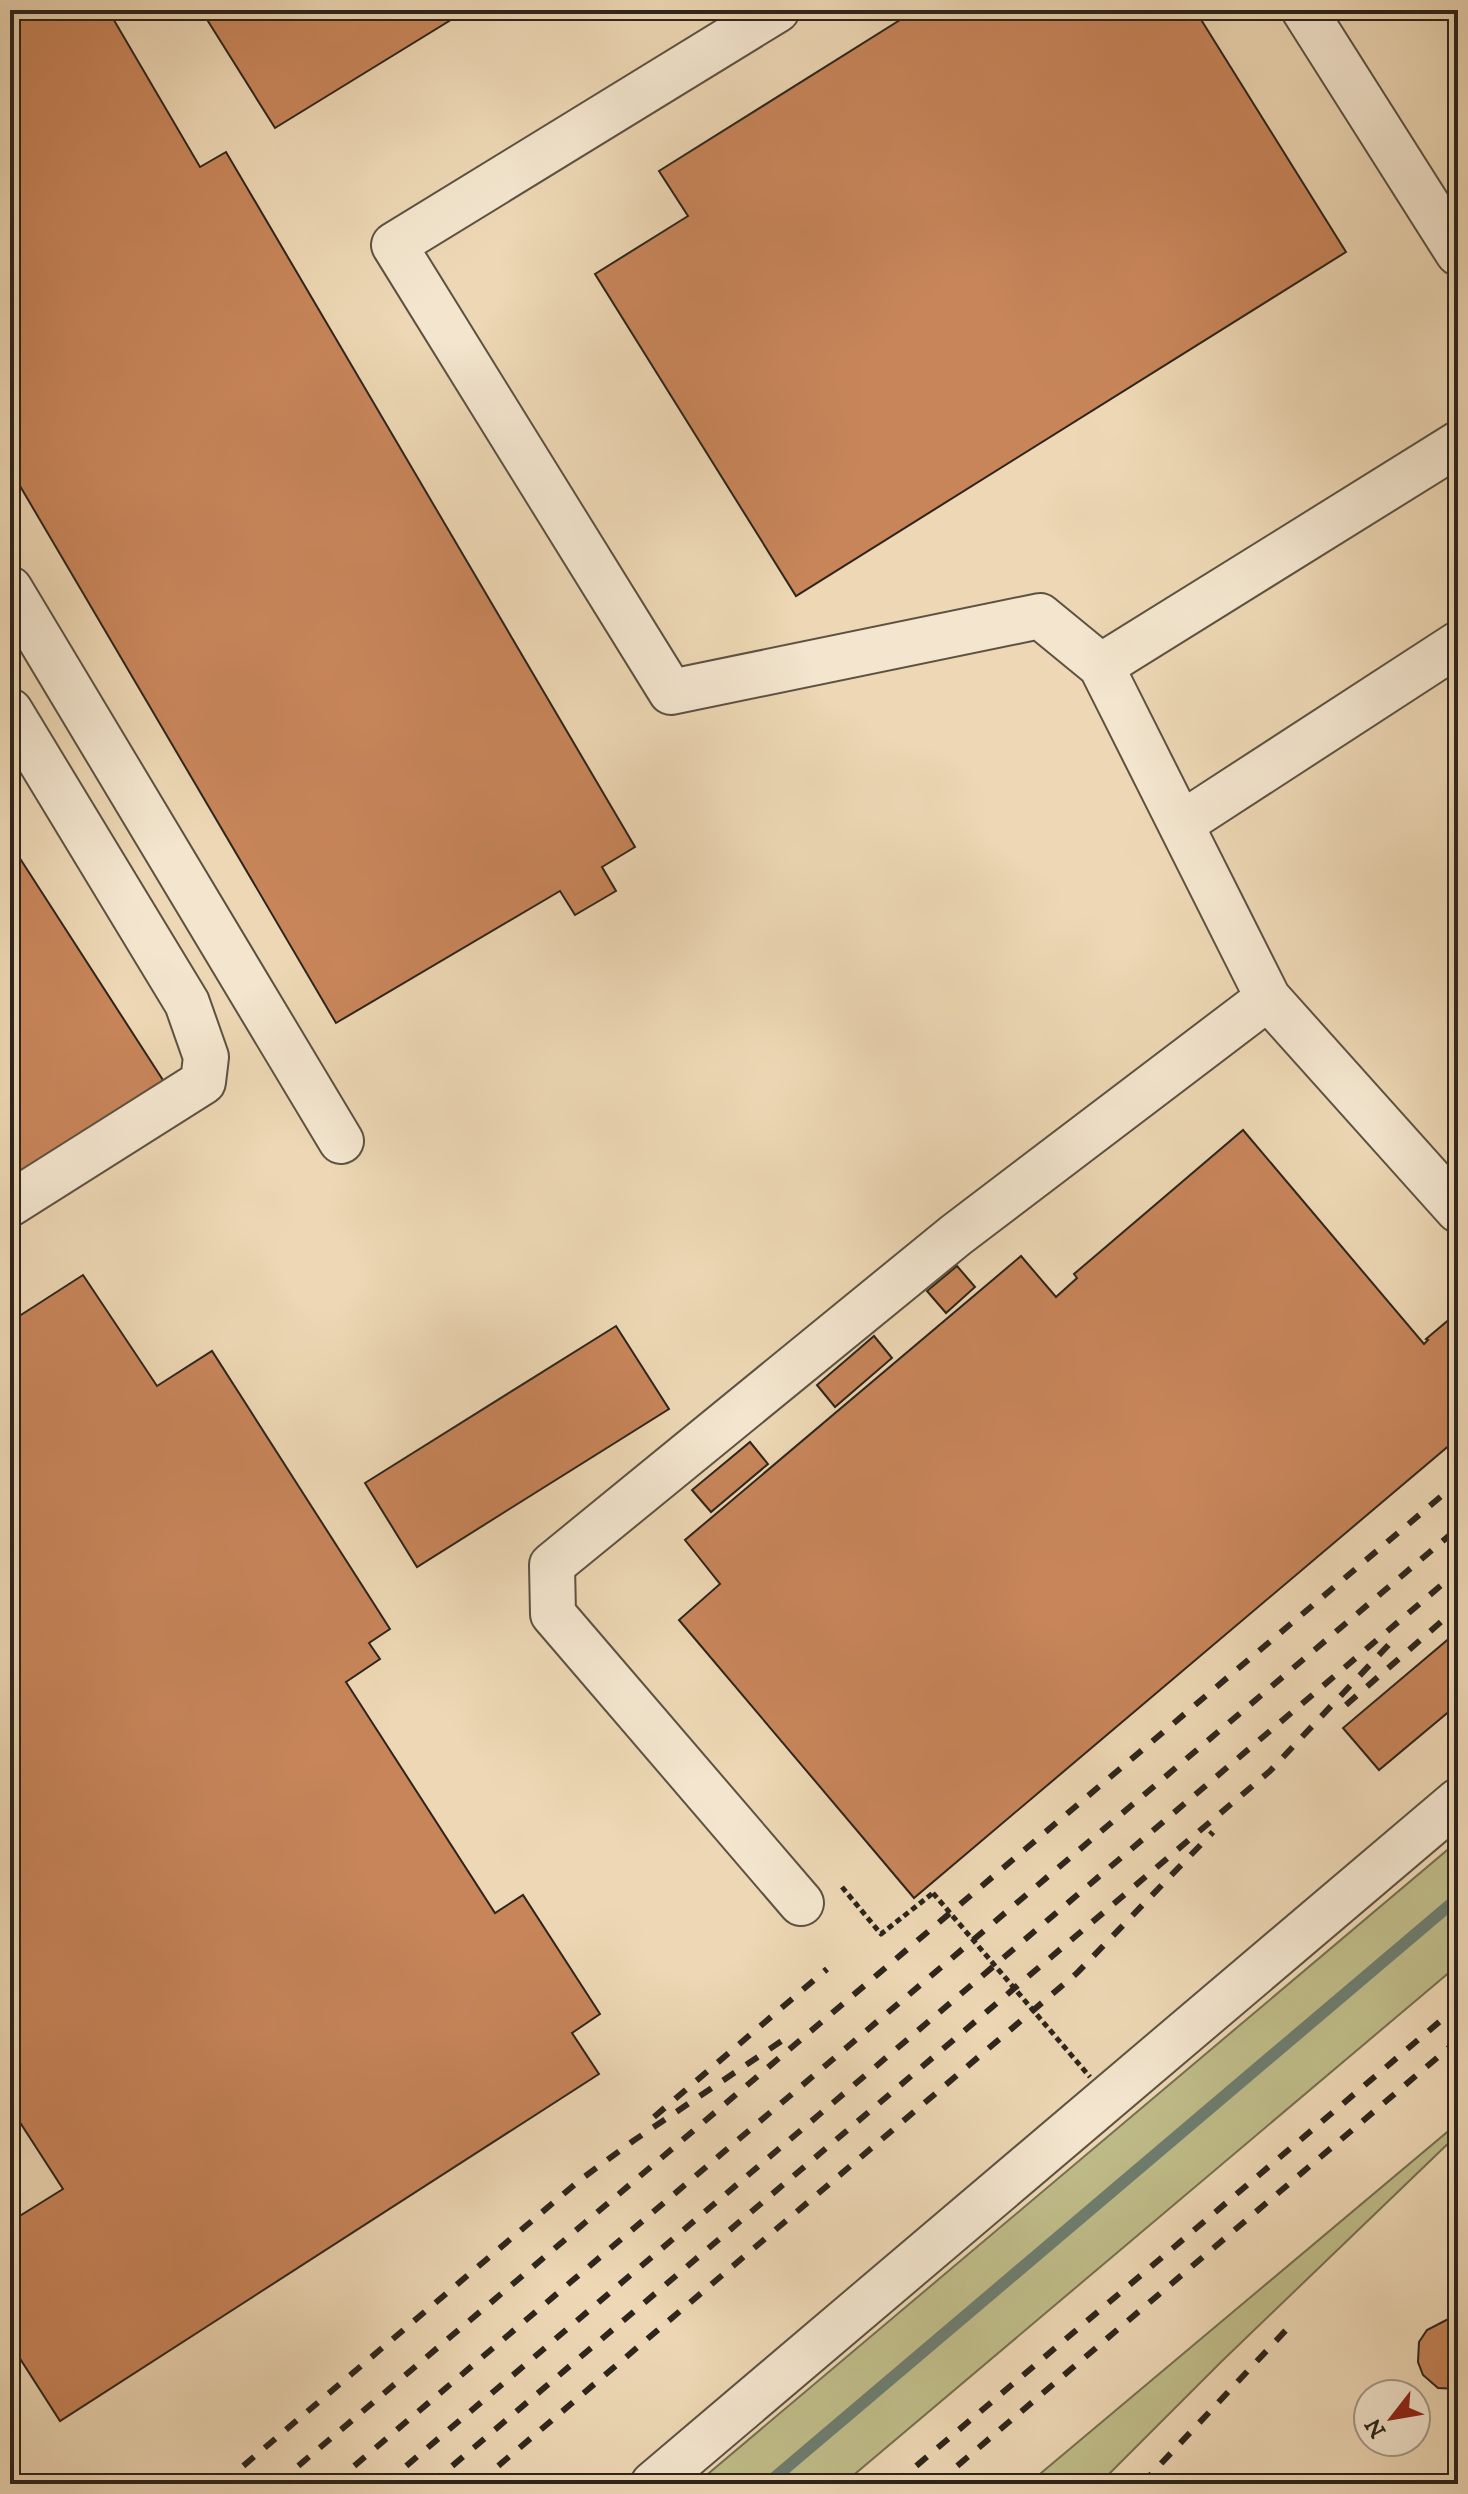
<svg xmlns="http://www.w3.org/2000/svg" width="1468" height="2494" viewBox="0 0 1468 2494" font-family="'IM FELL DW Pica',serif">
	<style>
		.green { fill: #bfbc89; stroke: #767052; stroke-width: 2 }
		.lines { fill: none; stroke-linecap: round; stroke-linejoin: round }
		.stream { stroke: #6e7e70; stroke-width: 12 }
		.building { fill: #c8855a; stroke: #2d251c; stroke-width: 2 }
		.minor-casing { stroke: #5d5242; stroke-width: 48 }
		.path { stroke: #2d251c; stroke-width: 5; stroke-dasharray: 6 4; stroke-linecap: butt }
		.minor { stroke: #f3e5ce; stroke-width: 44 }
		.rail { stroke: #2d251c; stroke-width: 6; stroke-dasharray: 14 14; stroke-linecap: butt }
		.path-bridge { stroke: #2d251c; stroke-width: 5; stroke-dasharray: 6 4; stroke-linecap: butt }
	</style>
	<rect width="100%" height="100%" fill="#edd7b4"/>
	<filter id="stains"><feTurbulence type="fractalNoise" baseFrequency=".0025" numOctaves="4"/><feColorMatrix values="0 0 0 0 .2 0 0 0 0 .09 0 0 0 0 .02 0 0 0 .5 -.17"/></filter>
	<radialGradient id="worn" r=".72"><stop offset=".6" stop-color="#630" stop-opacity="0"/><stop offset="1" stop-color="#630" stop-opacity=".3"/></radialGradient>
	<path class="green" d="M1458 1841V1965L843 2484H696Z
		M1458 2123V2134L1221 2362 1099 2484H1028Z"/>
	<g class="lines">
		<path class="stream" d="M767 2484 1458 1898"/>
	</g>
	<path class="building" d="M10 10H108L200 167 226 152 635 847 602 867 616 891 575 915 560 891 336 1023 10 469Z
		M201 10H467L275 128Z
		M916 10H1195L1346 252 796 596 595 274 688 216 659 171Z
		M10 843 170 1091 10 1195Z
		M1243 1130 1424 1344 1428 1340 1426 1339 1458 1312V1438L914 1898 679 1620 720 1584 685 1540 1021 1256 1056 1297 1077 1278 1074 1274Z
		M957 1266 975 1287 946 1313 927 1291Z
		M83 1275 157 1386 212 1351 390 1629 369 1643 380 1659 346 1682 495 1913 523 1895 600 2014 572 2033 599 2074 60 2421 10 2343V2222L63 2189 10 2107V1322Z
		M616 1326 669 1409 417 1567 365 1483Z
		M874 1336 892 1358 835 1407 817 1385Z
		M750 1442 768 1464 711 1512 692 1490Z
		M1458 1631V1704L1379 1770 1343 1728Z
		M1458 2314V2389L1438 2388 1423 2375 1418 2362 1419 2342 1427 2330Z"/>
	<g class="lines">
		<defs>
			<path id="minor" d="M777 10 394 245 671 692 1040 616 1101 666 1458 444
				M1304 10 1458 253
				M10 589 341 1141
				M1101 666 1268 998 1458 1210
				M10 711 187 1003 206 1057 203 1082 10 1204
				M1181 824 1458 644
				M801 1903 553 1614 552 1565 956 1235 1268 998
				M653 2484 1458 1801"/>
		</defs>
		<use href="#minor" class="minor-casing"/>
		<path class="path" d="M842 1887 881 1934 933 1893"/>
		<use href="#minor" class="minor"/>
		<path class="rail" d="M1346 1705 1458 1607
			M654 2117 827 1969
			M222 2484 580 2180 633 2141 786 2038
			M277 2484 1458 1482
			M333 2484 1458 1528
			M385 2484 1458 1571
			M431 2484 1270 1771 1395 1638
			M477 2484 1077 1973 1213 1832
			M895 2484 1458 2006
			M936 2484 1458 2040
			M1142 2484 1287 2329"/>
		<path class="path-bridge" d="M933 1893 1090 2077"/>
	</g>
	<rect width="1468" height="2494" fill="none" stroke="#edd7b4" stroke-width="40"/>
	<rect x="12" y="12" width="1444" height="2470" fill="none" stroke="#2d251c" stroke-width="4"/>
	<rect x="20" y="20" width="1428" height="2454" fill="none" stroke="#2d251c" stroke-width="2"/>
	<g transform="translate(1392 2418) rotate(239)"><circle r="38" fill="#f3e5ce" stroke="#a49887" stroke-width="2"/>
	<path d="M0-6L14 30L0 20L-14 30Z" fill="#8f2418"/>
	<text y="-12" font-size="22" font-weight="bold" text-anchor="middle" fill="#2d251c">N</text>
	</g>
	<rect width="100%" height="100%" filter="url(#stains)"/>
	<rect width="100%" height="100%" fill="url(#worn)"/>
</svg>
